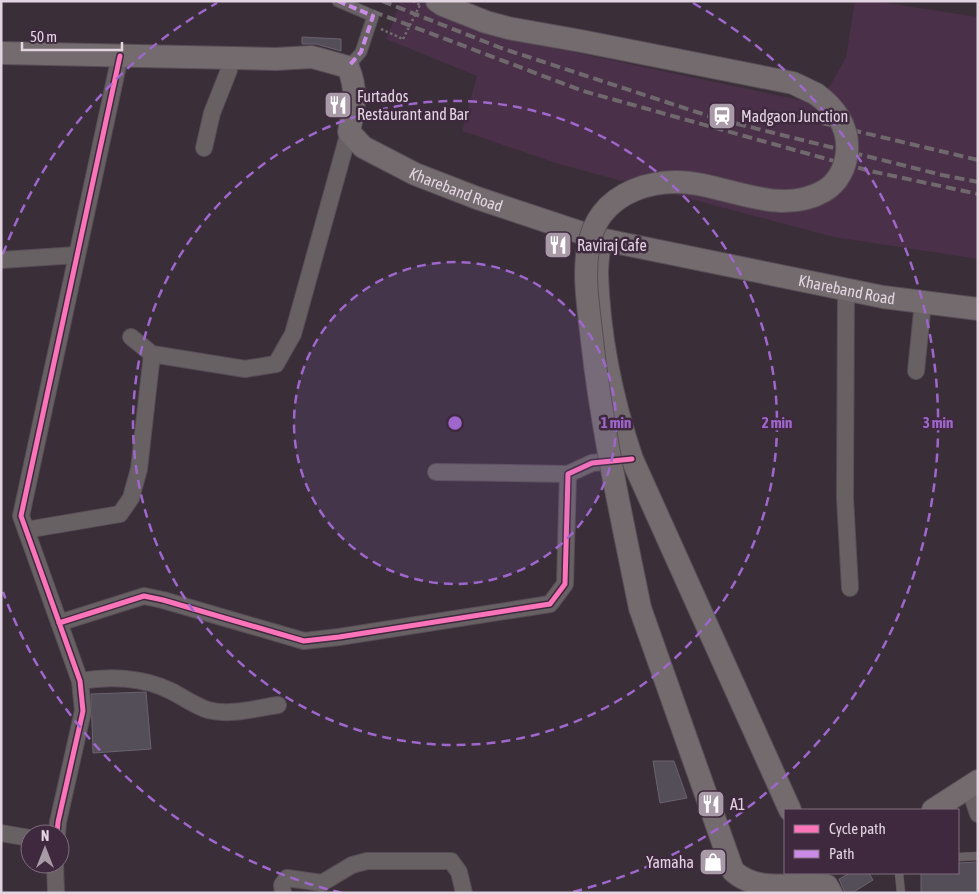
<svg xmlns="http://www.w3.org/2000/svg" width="979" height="894" viewBox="0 0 979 894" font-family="'Asap Condensed',sans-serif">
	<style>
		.built { fill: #4a3048 }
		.building { fill: #534e58; stroke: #69636e }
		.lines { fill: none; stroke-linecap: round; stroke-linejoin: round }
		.service-casing { stroke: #584d56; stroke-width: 9 }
		.pedestrian-casing { stroke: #584d56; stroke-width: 13 }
		.minor-casing { stroke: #584d56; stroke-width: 18 }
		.secondary-casing { stroke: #584d56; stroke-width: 24 }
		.path { stroke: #726c6f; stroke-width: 2.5; stroke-dasharray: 2.5 2.5; stroke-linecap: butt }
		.service { stroke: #676164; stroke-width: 8 }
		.pedestrian { stroke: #676164; stroke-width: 11 }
		.minor { stroke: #676164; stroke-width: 16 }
		.secondary { stroke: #736b6e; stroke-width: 22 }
		.rail { stroke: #6f686c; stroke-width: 4; stroke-dasharray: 10 5; stroke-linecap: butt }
		.secondary-bridge-casing { stroke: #584d56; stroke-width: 24; stroke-linecap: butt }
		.path-bridge { stroke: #726c6f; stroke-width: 2.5; stroke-dasharray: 2.5 2.5; stroke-linecap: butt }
		.secondary-bridge { stroke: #736b6e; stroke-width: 22 }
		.quiet { stroke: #ca8be6; stroke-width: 4; stroke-dasharray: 8 4; stroke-linecap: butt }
		.cycleway-casing { stroke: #3f293e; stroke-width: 8 }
		.cycleway { stroke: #fb73b8; stroke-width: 5 }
		.ring { fill: none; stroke: #9f67cb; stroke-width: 2.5; stroke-dasharray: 9 6 }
		.labels { text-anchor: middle; stroke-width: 5; stroke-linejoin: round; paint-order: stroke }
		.poi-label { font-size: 16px; fill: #e3d4e1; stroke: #3f293e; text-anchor: start }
		.street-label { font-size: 16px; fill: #e3d4e1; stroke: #3f293e }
		.centre { fill: #9f67cb; stroke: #3f293e; stroke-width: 2.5 }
		.ring-label { font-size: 15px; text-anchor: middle; font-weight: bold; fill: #9f67cb; stroke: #3f293e; stroke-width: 5; stroke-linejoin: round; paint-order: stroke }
	</style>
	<rect width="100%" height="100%" fill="#3a2e39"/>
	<path class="built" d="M401 1H422L507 38 809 102 830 86 846 57 855 1H874L978 17V259L834 237 562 165 462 131 477 76 386 39Z"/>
	<path class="building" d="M302 37 341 39V51L316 44H302Z
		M146 692 151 749 93 753 91 694Z
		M653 761H674L687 798 660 803Z
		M978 862V893H921V873H958V863Z
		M850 873H869L873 880 852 893H845L839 879Z"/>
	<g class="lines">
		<defs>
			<path id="service" d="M958 857 978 856
				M899 873 901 893"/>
			<path id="pedestrian" d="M338 1 373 16 361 52 348 67"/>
			<path id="minor" d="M204 148 212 113 229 70V58
				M1 260 77 255
				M846 289 845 498 850 588
				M152 354 245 369 276 364 293 334 349 132
				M916 371 923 302
				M436 472 568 474
				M26 530 120 514 131 498 139 469 152 354 131 337
				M59 623 144 596 163 600 304 641 339 637 550 604 565 584 568 474 592 463 620 460
				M80 681C109 676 143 677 171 691 183 697 195 706 208 710 231 716 256 708 278 705
				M969 787 978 814
				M1 833 30 838
				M57 834 58 822 83 711 80 681 21 516 120 56
				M55 864 56 893
				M283 893 282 885 287 878 322 883 352 865 367 861H451L459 872 464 893"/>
			<g id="secondary">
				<path d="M437 1 443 5 486 22 508 28 581 41 793 83 816 94"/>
				<path id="s1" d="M1 53 276 59 312 57 348 67C358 91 354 107 349 132L363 147 415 174 477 198 600 239 883 297 978 309"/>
				<path d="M600 239C599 250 597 262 597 274 599 336 612 400 632 459L790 810"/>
				<path d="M640 608 733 871C759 894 791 882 827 886L831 893"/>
				<path d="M933 810 978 781"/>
			</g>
		</defs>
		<use href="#service" class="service-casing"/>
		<use href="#pedestrian" class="pedestrian-casing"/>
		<use href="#minor" class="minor-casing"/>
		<use href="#secondary" class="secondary-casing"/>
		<path class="path" d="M413 1 420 5
			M381 29 403 39"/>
		<use href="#service" class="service"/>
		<use href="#pedestrian" class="pedestrian"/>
		<use href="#minor" class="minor"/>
		<use href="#secondary" class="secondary"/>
		<path class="rail" d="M345 1 583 91 870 171 978 194
			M382 1 501 48 718 119 942 175 978 182
			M793 116 978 160"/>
		<defs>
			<path id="secondary-bridge" d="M640 608C622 519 602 430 592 340 589 311 583 278 588 249 590 238 595 223 602 214 619 192 648 182 676 182 724 182 777 218 824 191 838 183 846 167 847 151 849 126 834 107 816 94"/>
		</defs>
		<use href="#secondary-bridge" class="secondary-bridge-casing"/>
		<path class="path-bridge" d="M403 39 420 5"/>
		<use href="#secondary-bridge" class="secondary-bridge"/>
		<path class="quiet" d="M338 1 373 16 361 52 348 67"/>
		<defs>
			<path id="cycleway" d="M59 623 144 596 163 600 304 641 339 637 550 604 565 584 568 474 592 463 632 459
				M57 834 58 822 83 711 80 681 21 516 120 56"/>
		</defs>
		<use href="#cycleway" class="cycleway-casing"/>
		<use href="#cycleway" class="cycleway"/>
	</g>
	<circle cx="455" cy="423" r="161" fill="#9f67cb" fill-opacity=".12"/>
	<g class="ring">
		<circle cx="455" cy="423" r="161"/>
		<circle cx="455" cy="423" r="322"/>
		<path d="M342 893A483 483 0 0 1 3 592M3 254A483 483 0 0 1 217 3M693 3A483 483 0 0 1 568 893"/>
	</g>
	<defs>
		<symbol id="restaurant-square" viewBox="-11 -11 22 22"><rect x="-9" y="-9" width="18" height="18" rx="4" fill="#a89aa6" stroke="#3f293e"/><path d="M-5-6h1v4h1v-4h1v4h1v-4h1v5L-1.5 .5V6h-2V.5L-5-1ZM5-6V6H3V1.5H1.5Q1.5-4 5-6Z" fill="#fff"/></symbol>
		<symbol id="station-square" viewBox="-11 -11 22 22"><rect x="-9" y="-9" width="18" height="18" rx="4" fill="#a89aa6" stroke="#3f293e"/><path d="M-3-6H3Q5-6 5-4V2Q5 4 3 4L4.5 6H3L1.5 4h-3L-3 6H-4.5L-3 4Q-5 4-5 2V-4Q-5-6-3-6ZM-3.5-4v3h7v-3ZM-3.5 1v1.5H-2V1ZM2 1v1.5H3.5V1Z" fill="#fff"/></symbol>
		<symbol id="shop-square" viewBox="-11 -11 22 22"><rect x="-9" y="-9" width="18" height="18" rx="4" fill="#a89aa6" stroke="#3f293e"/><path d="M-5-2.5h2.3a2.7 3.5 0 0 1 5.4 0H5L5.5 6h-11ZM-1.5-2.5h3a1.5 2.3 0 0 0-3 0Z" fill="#fff"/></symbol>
	</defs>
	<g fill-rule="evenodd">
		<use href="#restaurant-square" x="322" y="89" width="32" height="32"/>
		<use href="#station-square" x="706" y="100" width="32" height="32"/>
		<use href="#restaurant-square" x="542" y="229" width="32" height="32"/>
		<use href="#restaurant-square" x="695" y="788" width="32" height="32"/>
		<use href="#shop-square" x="697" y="846" width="32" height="32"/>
	</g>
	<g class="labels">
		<g class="poi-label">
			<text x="357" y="102">Furtados<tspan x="357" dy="18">Restaurant and Bar</tspan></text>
			<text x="741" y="122">Madgaon Junction</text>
			<text x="577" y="251">Raviraj Cafe</text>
			<text x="730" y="810">A1</text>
			<text x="694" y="868" text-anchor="end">Yamaha</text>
		</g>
		<g class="street-label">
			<text dy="6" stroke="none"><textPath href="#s1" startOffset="538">Khareband Road</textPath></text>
			<text dy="6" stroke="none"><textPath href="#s1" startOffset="942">Khareband Road</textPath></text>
		</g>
	</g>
	<circle cx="455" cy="423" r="8" class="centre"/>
	<g class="ring-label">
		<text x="616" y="428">1 min</text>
		<text x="777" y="428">2 min</text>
		<text x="938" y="428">3 min</text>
	</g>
	<rect width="979" height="894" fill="none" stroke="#e3d4e1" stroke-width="5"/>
	<rect x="784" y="809" width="175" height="65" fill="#3f293e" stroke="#816d7f"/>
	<rect x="794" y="825" width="25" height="8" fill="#fb73b8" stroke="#816d7f"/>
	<text x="829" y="834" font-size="15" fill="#e3d4e1">Cycle path</text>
	<rect x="794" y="850" width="25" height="8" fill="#ca8be6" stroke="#816d7f"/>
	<text x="829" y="859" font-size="15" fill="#e3d4e1">Path</text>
	<g transform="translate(45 849)"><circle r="24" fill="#3f293e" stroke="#816d7f"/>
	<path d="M0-4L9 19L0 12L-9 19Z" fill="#a89aa6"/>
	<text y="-8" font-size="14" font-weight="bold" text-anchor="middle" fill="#e3d4e1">N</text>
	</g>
	<path d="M22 42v8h100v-8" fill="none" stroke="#e3d4e1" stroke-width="2.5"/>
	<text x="30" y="42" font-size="15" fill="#e3d4e1" stroke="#3f293e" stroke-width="4" paint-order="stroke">50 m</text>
</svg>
